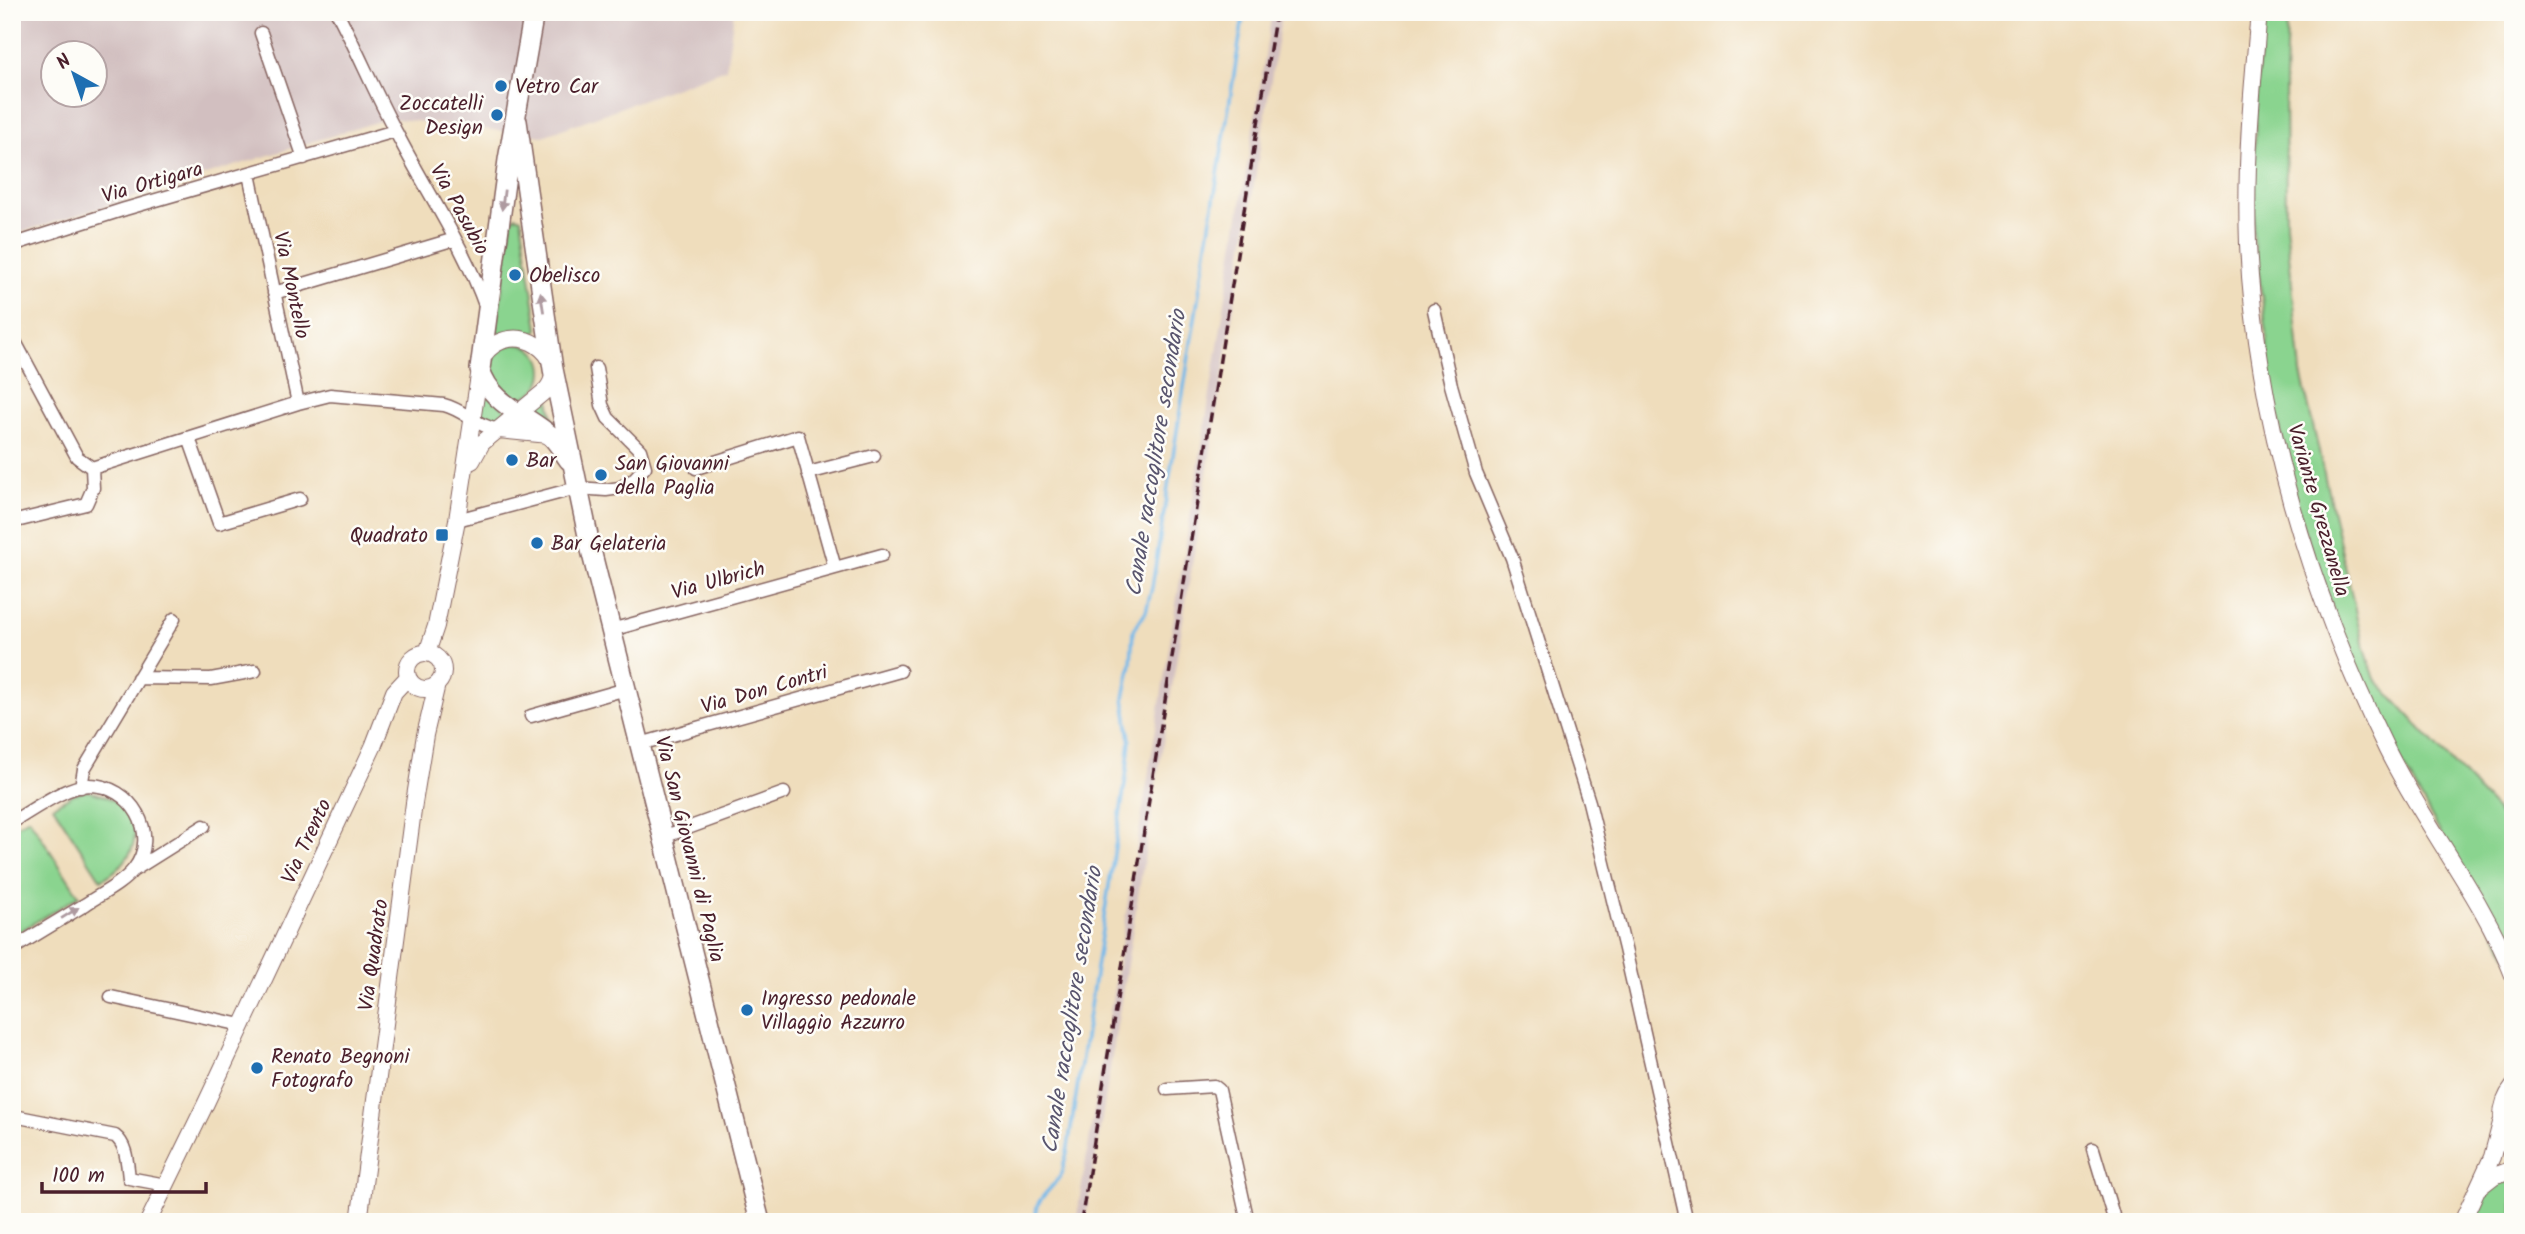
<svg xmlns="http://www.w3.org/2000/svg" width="2525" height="1234" viewBox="0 0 2525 1234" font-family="Kalam,sans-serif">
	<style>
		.industrial { fill: #d2bfc0; fill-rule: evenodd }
		.green { fill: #8ad48f; stroke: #6a7a5d; stroke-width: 2 }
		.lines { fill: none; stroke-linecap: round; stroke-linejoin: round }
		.stream { stroke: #74b9ea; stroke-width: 3.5 }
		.minor-casing { stroke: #84625e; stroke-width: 15 }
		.tertiary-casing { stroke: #84625e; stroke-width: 18 }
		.primary-casing { stroke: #84625e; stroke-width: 22 }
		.minor { stroke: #fff; stroke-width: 12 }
		.tertiary { stroke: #fff; stroke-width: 16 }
		.primary { stroke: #fff; stroke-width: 19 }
		.rail { stroke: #4a1f2b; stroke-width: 3.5; stroke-dasharray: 10 5; stroke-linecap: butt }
		.oneway { fill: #ae9aa0 }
		.poi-dot { fill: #1f6fb2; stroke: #fdfcf7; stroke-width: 2.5 }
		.labels { text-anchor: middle; stroke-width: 5; stroke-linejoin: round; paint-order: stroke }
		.poi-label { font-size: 21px; fill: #4a1f2b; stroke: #fdfcf7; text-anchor: start }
		.street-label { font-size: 21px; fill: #4a1f2b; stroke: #fdfcf7 }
		.water-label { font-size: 23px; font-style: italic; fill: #59556e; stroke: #fdfcf7 }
	</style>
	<rect width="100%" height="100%" fill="#fdfcf7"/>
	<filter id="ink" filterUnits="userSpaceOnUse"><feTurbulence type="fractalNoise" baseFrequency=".0143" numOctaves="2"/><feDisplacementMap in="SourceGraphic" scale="14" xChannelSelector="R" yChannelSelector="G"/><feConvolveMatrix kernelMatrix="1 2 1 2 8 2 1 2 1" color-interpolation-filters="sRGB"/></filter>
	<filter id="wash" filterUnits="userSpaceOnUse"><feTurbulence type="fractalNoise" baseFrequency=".00686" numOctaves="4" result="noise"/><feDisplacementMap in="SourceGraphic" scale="28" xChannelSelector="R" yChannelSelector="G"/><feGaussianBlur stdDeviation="1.57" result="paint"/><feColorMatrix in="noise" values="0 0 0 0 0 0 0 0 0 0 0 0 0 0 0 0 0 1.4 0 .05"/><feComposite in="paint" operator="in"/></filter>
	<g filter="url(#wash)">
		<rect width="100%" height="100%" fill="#efddbc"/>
		<path class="industrial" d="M12 12H734L726 69 543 136 389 118 12 235ZM52 52H94V94H52Z
			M1272 12H1282L1085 1222H1076Z"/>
		<path class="green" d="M2263 12H2290L2287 22 2285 79 2286 224 2301 373 2362 640 2375 679 2513 829V965L2361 689 2295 503 2268 369 2267 334 2253 233 2256 97Z
			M516 216 521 218 538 329 534 334H503L496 331 512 219Z
			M489 371a27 27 0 1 1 54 0a27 27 0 1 1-54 0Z
			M480 385 509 413C496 420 489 421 476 413Z
			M548 394 554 425 553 427 529 410Z
			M86 791C142 799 153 853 101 880L53 806 74 794Z
			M29 818 79 896 12 936V828Z
			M2513 1180V1222H2465C2479 1200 2484 1182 2513 1180Z"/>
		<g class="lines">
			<path class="stream" d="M1038 1222C1030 1200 1051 1192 1060 1176 1063 1169 1065 1160 1067 1153L1126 777 1130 740 1124 698 1131 663 1133 631 1146 611 1152 587 1244 12"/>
		</g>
	</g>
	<g filter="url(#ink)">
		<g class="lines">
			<defs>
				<path id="minor" d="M337 12C358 52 375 93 396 132 426 191 464 245 486 308
					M261 33 304 158
					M249 174 298 403
					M12 245 125 209 395 131
					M274 293 455 239
					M1434 310 1451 385 1476 473 1512 558 1589 802 1625 949 1687 1222
					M12 336 77 457 92 468 298 403 330 395 444 405C464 410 478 427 499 430
					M189 438 219 523 300 499
					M696 468 798 436 835 568
					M808 473 874 456
					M457 520 577 488 606 490 620 488 633 480 645 467 640 450 608 418 602 405 596 368
					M12 522 86 504 93 488 92 468
					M611 630 882 555
					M138 678 211 679 255 671
					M531 716 626 689
					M640 744 900 671
					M81 787 84 769 174 619
					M12 822C33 810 65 786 89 785 131 785 161 834 134 869 122 884 101 894 86 904 61 919 37 934 12 949
					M663 837 784 793
					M134 870 204 826
					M111 997 242 1025
					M1167 1089 1214 1086 1219 1090 1248 1222
					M14 1116 115 1136C127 1145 127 1163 129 1178L166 1185
					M2093 1149 2115 1222"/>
				<path id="tertiary" d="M2259 12C2252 89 2245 166 2248 244 2256 419 2310 593 2387 750 2425 827 2482 895 2513 975
					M499 430 549 435
					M472 461 482 443 545 391C575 359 514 313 483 356
					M427 653 436 626 457 520 480 369
					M407 671a18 18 0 1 1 36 0a18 18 0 1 1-36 0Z
					M2513 1087C2496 1108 2501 1133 2513 1155
					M2480 1187 2494 1176 2513 1169
					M148 1222 206 1103 373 747 394 692 408 677
					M359 1222 414 803 425 735 437 684
					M2462 1222 2492 1157 2501 1123"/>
				<path id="primary" d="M534 12 508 160 480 369C490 404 527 415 552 437 559 444 563 452 569 460
					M517 121 553 369 591 550 760 1222"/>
			</defs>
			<use href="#minor" class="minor-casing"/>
			<use href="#tertiary" class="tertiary-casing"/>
			<use href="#primary" class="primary-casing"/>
			<use href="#minor" class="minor"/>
			<use href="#tertiary" class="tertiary"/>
			<use href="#primary" class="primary"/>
			<path class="rail" d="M1081 1222 1276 12"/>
		</g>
		<defs><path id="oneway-solid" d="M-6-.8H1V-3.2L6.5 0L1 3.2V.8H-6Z" transform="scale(1.75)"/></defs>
		<g class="oneway">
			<use href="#oneway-solid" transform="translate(503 200) rotate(97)"/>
			<use href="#oneway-solid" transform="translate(542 302) rotate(-99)"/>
			<use href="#oneway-solid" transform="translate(70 913) rotate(-32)"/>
		</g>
	</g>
	<g class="poi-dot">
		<circle cx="501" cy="86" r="7"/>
		<circle cx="497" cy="115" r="7"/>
		<circle cx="515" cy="275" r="7"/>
		<circle cx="512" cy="460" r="7"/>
		<circle cx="601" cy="475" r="7"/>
		<rect x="435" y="528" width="14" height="14" rx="3.5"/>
		<circle cx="537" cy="543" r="7"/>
		<circle cx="747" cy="1010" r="7"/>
		<circle cx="257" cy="1068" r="7"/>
	</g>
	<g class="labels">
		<g class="poi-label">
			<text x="515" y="93">Vetro Car</text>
			<text x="483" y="110" text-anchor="end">Zoccatelli<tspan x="483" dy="24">Design</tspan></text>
			<text x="529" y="282">Obelisco</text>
			<text x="526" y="467">Bar</text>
			<text x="615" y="470">San Giovanni<tspan x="615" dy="24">della Paglia</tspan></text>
			<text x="428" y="542" text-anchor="end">Quadrato</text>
			<text x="551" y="550">Bar Gelateria</text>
			<text x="761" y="1005">Ingresso pedonale<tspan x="761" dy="24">Villaggio Azzurro</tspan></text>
			<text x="271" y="1063">Renato Begnoni<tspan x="271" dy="24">Fotografo</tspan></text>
		</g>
		<g class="street-label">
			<text transform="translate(152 182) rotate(-16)" y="7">Via Ortigara</text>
			<text transform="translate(460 209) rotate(61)" y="7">Via Pasubio</text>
			<text transform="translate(292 285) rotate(78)" y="7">Via Montello</text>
			<text transform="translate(2319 510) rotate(74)" y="7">Variante Grezzanella</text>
			<text transform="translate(718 580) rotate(-15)" y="7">Via Ulbrich</text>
			<text transform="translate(764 689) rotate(-16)" y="7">Via Don Contri</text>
			<text transform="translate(306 841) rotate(-65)" y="7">Via Trento</text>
			<text transform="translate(690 849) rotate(76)" y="7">Via San Giovanni di Paglia</text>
			<text transform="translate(373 955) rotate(-82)" y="7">Via Quadrato</text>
		</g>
		<g class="water-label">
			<text transform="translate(1155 453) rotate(-81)" y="8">Canale raccoglitore secondario</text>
			<text transform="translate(1071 1010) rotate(-81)" y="8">Canale raccoglitore secondario</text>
		</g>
	</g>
	<rect width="2525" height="1234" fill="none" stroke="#fdfcf7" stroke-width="42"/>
	<g transform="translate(74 74) rotate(320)"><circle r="33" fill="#fdfcf7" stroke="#b5a4a5" stroke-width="2"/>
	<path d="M0-5L12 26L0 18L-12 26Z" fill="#1f6fb2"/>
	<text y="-10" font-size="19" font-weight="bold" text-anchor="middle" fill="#4a1f2b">N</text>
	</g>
	<path d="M42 1182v10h164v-10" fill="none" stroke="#4a1f2b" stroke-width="3.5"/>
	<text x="52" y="1182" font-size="21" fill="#4a1f2b" stroke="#fdfcf7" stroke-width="5" paint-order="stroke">100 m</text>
</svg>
